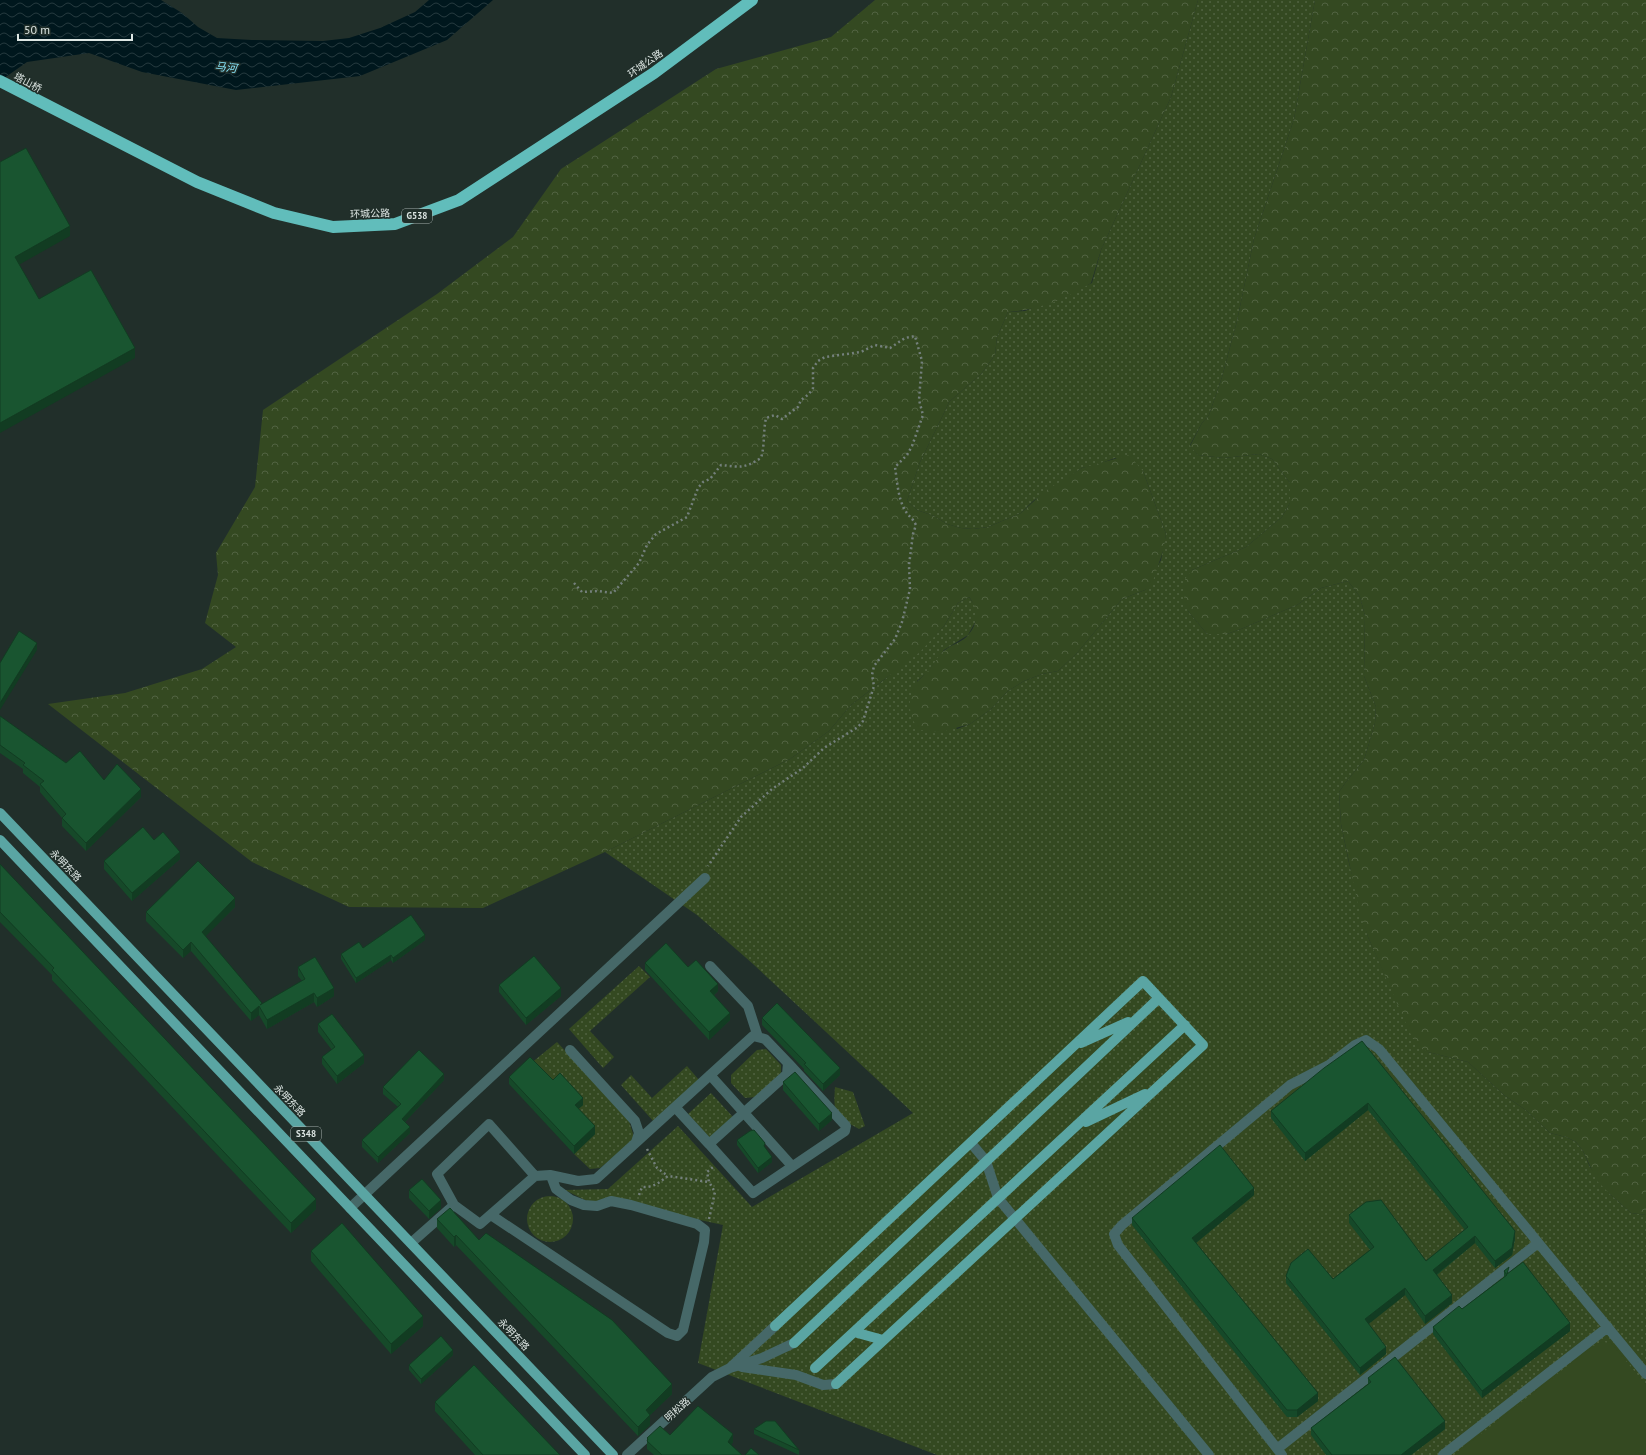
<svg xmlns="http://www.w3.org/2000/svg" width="1646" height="1455" viewBox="0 0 1646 1455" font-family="'PT Sans','Noto Sans SC',sans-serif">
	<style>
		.grass { fill: url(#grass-dots) }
		.forest { fill: url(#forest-crowns) }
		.pitch { fill: #344921 }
		.water { fill: url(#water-waves) }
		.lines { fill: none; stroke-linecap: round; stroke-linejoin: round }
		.path { stroke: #74807c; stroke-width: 2.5; stroke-dasharray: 2 3; stroke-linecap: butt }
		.minor { stroke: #466868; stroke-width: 10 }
		.major { stroke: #5aa5a3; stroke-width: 10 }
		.highway { stroke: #61bdbb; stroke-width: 12 }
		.wall { fill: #164929 }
		.shaded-wall { fill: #123c22 }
		.building { fill: #195530; stroke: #123c22 }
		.labels { text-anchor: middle; stroke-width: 3; stroke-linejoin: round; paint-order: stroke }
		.shield { fill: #212f2a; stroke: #a5afac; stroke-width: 1 }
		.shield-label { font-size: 9px; font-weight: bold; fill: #dde6e3 }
		.street-label { font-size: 10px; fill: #dde6e3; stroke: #212f2a }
		.water-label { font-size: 11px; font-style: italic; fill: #87e5fb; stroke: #212f2a }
	</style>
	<defs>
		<pattern id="grass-dots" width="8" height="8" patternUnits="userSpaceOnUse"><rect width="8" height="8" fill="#344921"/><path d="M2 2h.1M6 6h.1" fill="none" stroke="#516341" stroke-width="1.8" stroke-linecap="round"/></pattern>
		<pattern id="forest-crowns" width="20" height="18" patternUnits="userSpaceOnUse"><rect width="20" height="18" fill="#344921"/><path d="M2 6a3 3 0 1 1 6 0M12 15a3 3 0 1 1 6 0" fill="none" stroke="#516341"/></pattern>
		<pattern id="water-waves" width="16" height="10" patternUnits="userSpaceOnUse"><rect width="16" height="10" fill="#00171d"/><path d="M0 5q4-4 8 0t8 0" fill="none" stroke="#25393e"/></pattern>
	</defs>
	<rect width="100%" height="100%" fill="#212f2a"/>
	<path class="grass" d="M1198 0H1315L1294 119 1254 239 1237 321 1222 377 1209 415 1202 423 1190 445 1198 455 1224 458 1259 454 1272 459 1290 483V503L1282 517 1246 547 1192 570 1188 611 1207 634H1227L1241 629 1297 605 1321 588 1348 581 1360 597 1365 616 1364 676 1376 707 1375 723 1364 760 1346 782 1339 792 1341 824 1349 863 1368 937 1387 979 1428 1052 1468 1062 1504 1095 1527 1111 1550 1133 1566 1137 1576 1142 1583 1151 1590 1167 1610 1194 1631 1213 1646 1215V1455H937L698 1363 723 1225 631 1205 597 1206 565 1190 608 1189 678 1126 752 1207 913 1113 753 964 697 915 605 852 790 759 829 731 851 705 885 679 933 637 944 626 958 603 969 597 976 607 977 619 968 635 944 650 928 672 917 681 957 729 970 724 990 710 1008 691 1024 681 1042 674 1058 671 1077 653 1122 599 1145 590 1161 560 1166 534 1143 471 1115 458 1096 465 1082 468 1033 501 1021 513 988 527 973 529 961 528 947 524 934 516 917 510 907 501 920 462 944 413 949 402 981 374 995 355 997 337 1008 312 1025 311 1092 283 1101 250 1171 97Z
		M639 966 650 977 590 1031 614 1057 603 1068 569 1029Z
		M557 1042 628 1118 635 1140 600 1168 590 1169 574 1154 595 1134 575 1113 582 1105 553 1088 530 1064Z
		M766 1049 781 1065V1073L755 1097 745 1098 731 1083V1075L757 1050Z
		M687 1066 699 1080 654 1122 621 1085 631 1075 652 1098Z
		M835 1087 853 1092 865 1126 859 1129C835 1116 833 1114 835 1087Z
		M711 1093 733 1117 710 1138 688 1114Z
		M527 1219a23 23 0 1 1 46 0a23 23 0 1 1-46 0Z"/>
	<path class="forest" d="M875 0H1198L1171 97 1101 250 1091 283C1066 299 1039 310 1008 312L997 337 995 355 981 374 949 402 944 413 920 462 907 501 917 510 934 516 947 524 961 528 973 529 988 527 1021 513 1045 491 1082 468 1129 455 1143 471 1166 534 1164 548 1153 581 1145 590 1122 599 1077 653 1058 671 1042 674 1024 681 1008 691 990 710 970 724 942 732 919 730C908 715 906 698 917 682 920 678 925 675 928 671 934 665 938 655 945 650 952 644 963 642 968 635 979 623 978 608 969 597L958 603 944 626 920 652 851 705 829 731 790 759 605 852 483 908 349 907 252 862 48 704 125 693 202 669 236 647 205 623 218 575 216 553 255 487 263 410 437 294 513 237 561 169 716 69 831 37Z
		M1315 0H1646V1215L1631 1213 1610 1194 1597 1181 1583 1151 1576 1142 1566 1137 1550 1133 1527 1111 1504 1095 1468 1062 1428 1052 1416 1046 1411 1035 1368 937 1358 905 1341 824 1339 792 1346 782 1364 760 1375 723 1376 707 1364 676 1365 616 1360 597 1348 581 1321 588 1297 605 1241 629 1227 634H1207L1188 611 1184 600 1185 579 1192 570 1246 547 1282 517 1290 503V483L1272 459 1259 454 1224 458 1198 455 1190 446 1202 423 1209 415 1222 377 1237 321 1254 239 1294 119Z"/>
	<path class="pitch" d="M1602 1342 1611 1343 1646 1385V1455H1454L1593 1346Z"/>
	<path class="water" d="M0 0H161L182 13 198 27 217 38 252 40 323 41 349 38 380 28 415 12 429 0H493L447 40 360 76 236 90 142 72 89 53 27 62 0 81Z"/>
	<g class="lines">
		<path class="path" d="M574 583 582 592 598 591 613 593 639 563 647 545 656 534 687 517 698 488 703 482 710 479 721 465C741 467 743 469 761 458 765 445 763 432 766 418L775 415 782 419 798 407 801 400 809 394 813 388V368L818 361 825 357 861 352 875 345 890 348 905 338 915 336 922 361 919 400 923 415 912 446 907 455 895 467C897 480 898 499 905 510 908 516 912 517 916 525L913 534 909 565 910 589 902 622 895 639 874 666 872 675 874 686 863 721 858 727 824 748 803 768 772 789 741 817 708 866
			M647 1149 657 1168 668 1176
			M639 1195 642 1187C653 1188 660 1182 668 1176L709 1182
			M709 1219 715 1192 709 1182 707 1172 713 1167"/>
		<path class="minor" d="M710 966 748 1006 758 1037
			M570 1050 635 1121 639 1133 636 1142
			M710 1075 792 1166
			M971 1143 986 1161 998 1198 1209 1455
			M709 1144 753 1193 845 1131 846 1126 788 1063
			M454 1205 437 1174 489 1124 535 1176
			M350 1208 705 878
			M491 1215 668 1333 677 1336 683 1330 704 1242 705 1230 697 1224 631 1205 611 1201 597 1206 584 1205 571 1200 556 1189 551 1176
			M411 1243 454 1205 480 1224 535 1176 550 1175 578 1181 596 1179 753 1036 765 1039 788 1063 787 1074 709 1144 675 1107
			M731 1367 775 1326
			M742 1367 796 1375 823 1385 836 1384
			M1277 1449 1538 1243
			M627 1455 712 1377 730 1368 762 1358 794 1343
			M1282 1455 1118 1245 1114 1234 1122 1225 1290 1085 1329 1065 1355 1045 1366 1040 1379 1049 1646 1374
			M1443 1455 1608 1327"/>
		<path class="major" d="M0 813 613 1455
			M0 840 585 1455
			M1081 1043 1128 1022
			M1086 1122 1145 1094
			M775 1326 1143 981 1203 1045 836 1384
			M854 1332 883 1340
			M794 1343 1159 998
			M815 1368 1185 1025"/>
		<path class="highway" d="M0 81 197 182 274 213 333 227 395 224 459 200 654 73 752 0"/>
	</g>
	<path class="wall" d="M0 716 66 763 104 780 141 797 86 851 62 826V818L40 792V787L23 773V769L0 753Z
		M154 840 180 859 132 901 104 869V861Z
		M0 864 316 1209 291 1233 52 980V975L0 922Z
		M235 907 205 936 262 1004 302 981 298 976V967L334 996 317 1007 314 1002 267 1029 259 1015 251 1021 191 951 183 958 146 921V912Z
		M425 940 393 963 391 960 356 983 341 959V954L363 948Z
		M645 963 688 967 718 991 714 995 730 1020 709 1040 645 970Z
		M499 985 561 996 526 1025 499 992Z
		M762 1018 840 1075 823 1091 804 1071V1069L762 1025Z
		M318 1024 364 1063 337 1084 322 1064V1057L332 1050 318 1032Z
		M1362 1041 1515 1238 1512 1255 1495 1268 1475 1243 1437 1275 1452 1303 1425 1324 1405 1295 1368 1324 1386 1354 1360 1375 1286 1283V1276L1333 1279 1370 1250 1349 1223V1215L1426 1261 1465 1230 1368 1110 1305 1161 1271 1118V1111Z
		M509 1077 553 1080 583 1105 578 1109 595 1134 574 1154 509 1084Z
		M444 1080 405 1122 410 1133 378 1163 362 1147V1140L398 1107 383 1094V1087Z
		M783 1082 832 1120 819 1131 783 1090Z
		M737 1140 765 1148 772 1162 758 1173 737 1145Z
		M409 1190 441 1208 429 1219 409 1198Z
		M1254 1195 1196 1243 1318 1401 1297 1417H1287L1132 1225V1218Z
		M437 1219 479 1240 672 1394 650 1415V1425L638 1436 456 1245 454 1247 437 1228Z
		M311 1251 423 1326 391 1354 311 1261Z
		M1504 1271 1509 1273 1570 1331 1482 1398 1433 1334V1327L1462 1309 1504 1277Z
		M453 1355 421 1384 409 1370V1365Z
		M1368 1378 1445 1429 1411 1455H1326L1311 1435V1428L1368 1384Z
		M435 1402 560 1455H475L435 1411Z
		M754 1429 799 1450V1455L754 1434Z
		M670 1435 733 1442 731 1445 742 1455H654L647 1449V1438Z"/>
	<path class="shaded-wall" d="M70 226V236L15 267V257Z
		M135 348V358L0 433V423Z
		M37 643V650L0 710V703Z
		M141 789V797L86 851V843Z
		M180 852V859L132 901V893Z
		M235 898V907L202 940V932Z
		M425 935V940L393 963V958Z
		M191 942V951L183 958V950Z
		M391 955V960L356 983V978Z
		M718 984V991L710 999V991Z
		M334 988V996L317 1007V998Z
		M561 988V996L526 1025V1018Z
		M314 993V1002L267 1029V1020Z
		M259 1006V1015L251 1021V1013Z
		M730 1013V1020L709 1040V1032Z
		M364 1055V1063L337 1084V1076Z
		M840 1068V1075L823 1091V1084Z
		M444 1074V1080L402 1125V1119Z
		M583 1098V1105L575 1112V1105Z
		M1368 1103V1110L1305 1161V1153Z
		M832 1113V1120L819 1131V1124Z
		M595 1126V1134L574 1154V1146Z
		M410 1127V1133L378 1163V1157Z
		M772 1157V1162L758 1173V1168Z
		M1254 1188V1195L1192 1246V1238Z
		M316 1199V1209L291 1233V1223Z
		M441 1200V1208L429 1219V1211Z
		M1515 1231V1238L1512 1255 1495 1268V1261Z
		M456 1235V1245L454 1247V1237Z
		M1475 1236V1243L1433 1277V1270Z
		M1405 1288V1295L1365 1327V1319Z
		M1452 1295V1303L1425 1324V1316Z
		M423 1316V1326L391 1354V1344Z
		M1570 1323V1331L1482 1398V1391Z
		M1386 1347V1354L1360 1375V1368Z
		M453 1350V1355L421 1384V1379Z
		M672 1384V1394L650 1415V1425L638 1436V1427L646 1410Z
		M1318 1393V1401L1297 1417V1410Z
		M1445 1421V1429L1411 1455H1401Z
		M733 1434V1442L728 1450V1442Z"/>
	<path class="building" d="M26 148 70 226 15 257 39 299 91 270 135 348 0 423V162Z
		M19 631 37 643 0 703V663Z
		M0 716 66 763 80 751 104 780 117 764 141 789 86 843 62 818 66 814 40 784 44 781 23 765 25 763 0 745Z
		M143 827 154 840 163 832 180 852 132 893 104 861Z
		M198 861 235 898 202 932 262 1003 260 1005 305 979 298 967 315 957 334 988 317 998 314 993 267 1020 259 1006 251 1013 191 942 183 950 146 912Z
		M0 864 316 1199 291 1223 52 970 54 968 0 912Z
		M411 915 425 935 393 958 391 955 356 978 341 954 359 942 363 948Z
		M666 943 688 967 696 960 718 984 710 991 730 1013 709 1032 645 963Z
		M534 956 561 988 526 1018 499 985Z
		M777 1003 840 1068 823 1084 804 1064 806 1063 762 1018Z
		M332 1014 364 1055 337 1076 322 1057 335 1047 318 1024Z
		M1362 1041 1515 1231 1512 1248 1495 1261 1475 1236 1433 1270 1452 1295 1425 1316 1405 1288 1365 1319 1386 1347 1360 1368 1286 1276 1291 1263 1308 1249 1333 1279 1374 1247 1349 1215 1366 1202 1381 1200 1426 1261 1468 1227 1368 1103 1305 1153 1271 1111 1324 1068Z
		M419 1050 444 1074 402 1119 410 1127 378 1157 362 1140 401 1104 383 1087Z
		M530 1057 553 1080 560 1073 583 1098 575 1105 595 1126 574 1146 509 1077Z
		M795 1072 832 1113 819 1124 783 1082Z
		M754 1130 765 1143 764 1146 772 1157 758 1168 737 1140 750 1131Z
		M1220 1145 1254 1188 1192 1238 1318 1393 1297 1410H1287L1132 1218Z
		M422 1179 441 1200 429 1211 409 1190Z
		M450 1208 479 1240 486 1233 612 1320 672 1384 646 1410 650 1415 638 1427 456 1235 454 1237 437 1219Z
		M342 1223 423 1316 391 1344 311 1251Z
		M1523 1262 1570 1323 1482 1391 1433 1327 1459 1306 1462 1309 1507 1275 1504 1271 1509 1267 1507 1274Z
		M441 1336 453 1350 421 1379 409 1365Z
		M1395 1357 1445 1421 1401 1455H1332L1311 1428 1371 1382 1368 1378Z
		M474 1365 560 1455H483L435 1402Z
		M698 1406 733 1434 728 1442 742 1455H662L647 1441 648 1439 647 1438 660 1426 670 1435Z
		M766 1421H775L799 1450 754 1429Z
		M751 1448 759 1455H745Z"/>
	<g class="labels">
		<g class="shield">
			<rect x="402" y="209" width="30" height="14" rx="3"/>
			<rect x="291" y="1127" width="30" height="14" rx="3"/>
		</g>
		<g class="shield-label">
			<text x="417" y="219">G538</text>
			<text x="306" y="1137">S348</text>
		</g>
		<g class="street-label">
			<text transform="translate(645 63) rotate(-35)" y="4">环城公路</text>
			<text transform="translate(28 82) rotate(28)" y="4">塔山桥</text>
			<text transform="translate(370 213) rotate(-2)" y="4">环城公路</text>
			<text transform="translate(66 865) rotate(46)" y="4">永明东路</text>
			<text transform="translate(290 1100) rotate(46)" y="4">永明东路</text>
			<text transform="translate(514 1334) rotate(46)" y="4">永明东路</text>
			<text transform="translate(677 1409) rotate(-42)" y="4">明松路</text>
		</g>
		<g class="water-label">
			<text transform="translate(226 67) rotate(7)" y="4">马河</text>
		</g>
	</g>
	<path d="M18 34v6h114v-6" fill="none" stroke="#dde6e3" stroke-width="2"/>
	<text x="24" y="34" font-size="12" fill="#dde6e3" stroke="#212f2a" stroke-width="3" paint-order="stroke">50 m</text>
</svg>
